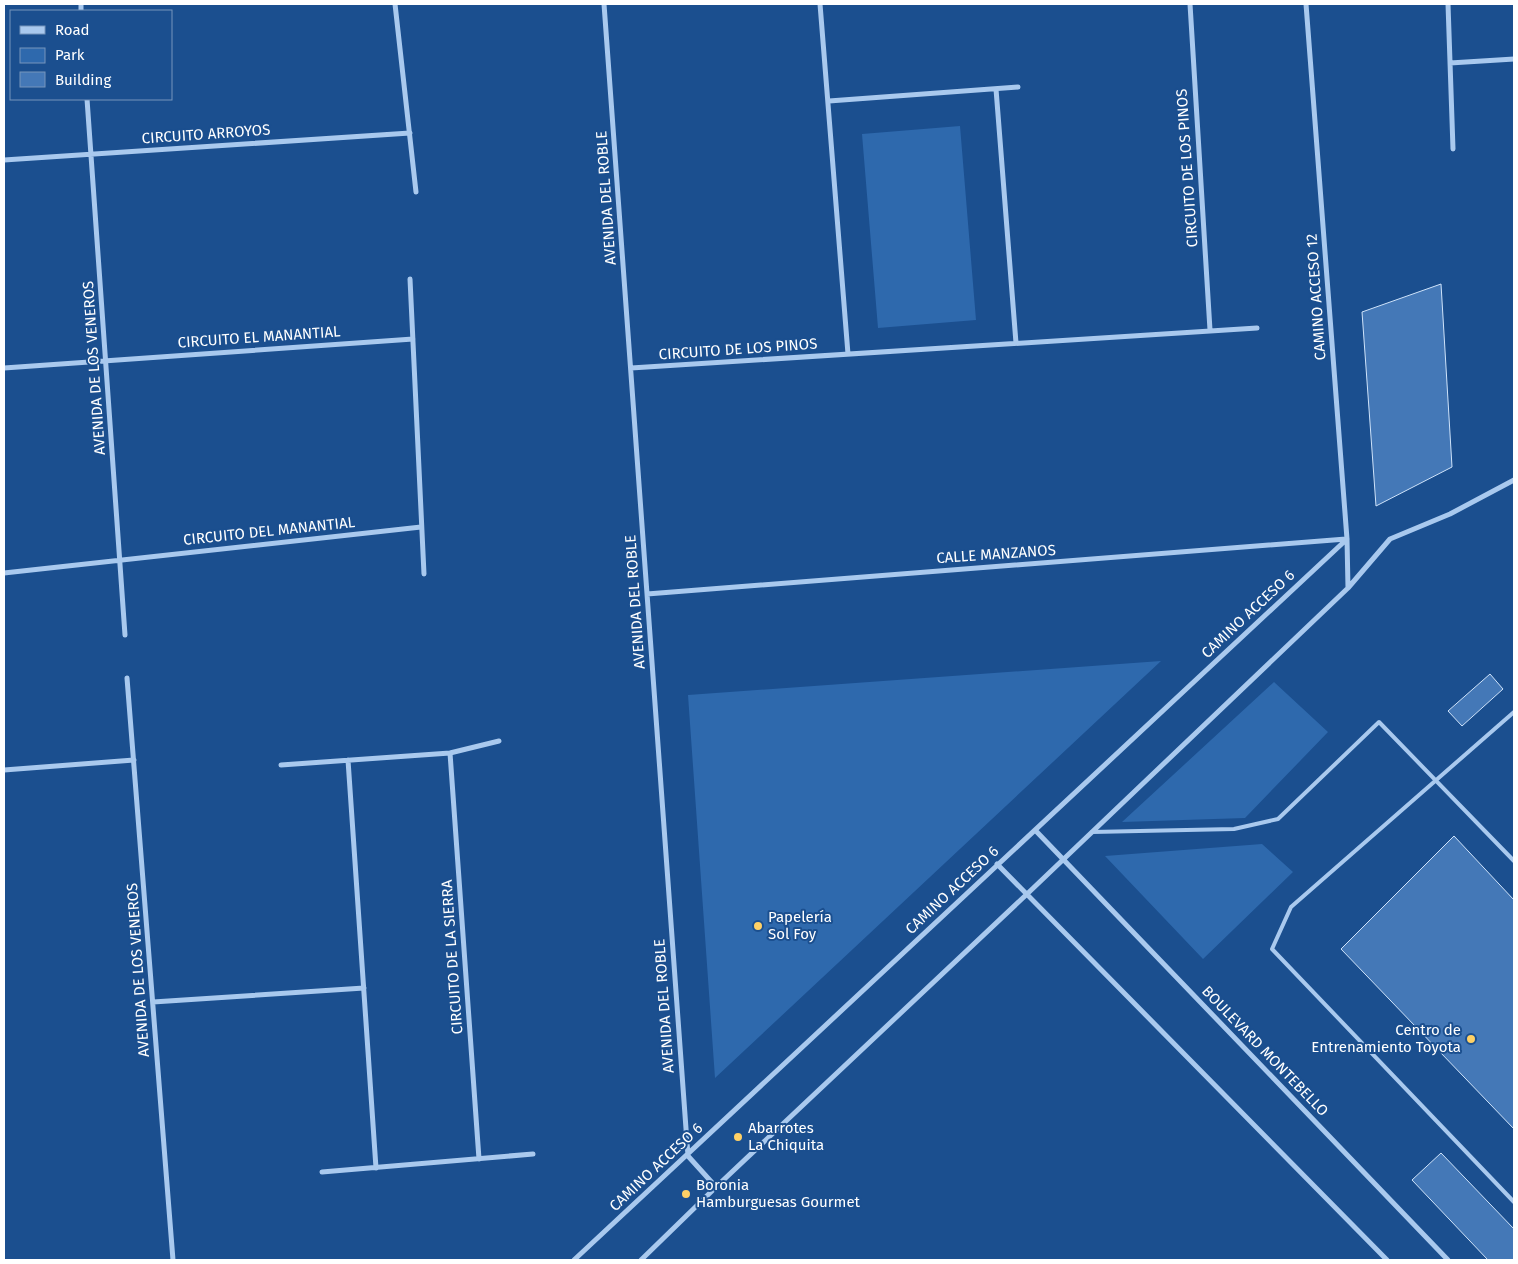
<svg xmlns="http://www.w3.org/2000/svg" width="1518" height="1264" viewBox="0 0 1518 1264" font-family="'Fira Sans',sans-serif">
	<style>
		.green { fill: #2e69ad }
		.building { fill: #4478b7; stroke: #cfe3fa }
		.lines { fill: none; stroke-linecap: round; stroke-linejoin: round }
		.lane { stroke: #a9c9ee; stroke-width: 4 }
		.street { stroke: #a9c9ee; stroke-width: 5 }
		.poi-dot { fill: #ffd166; stroke: #1b4f8f; stroke-width: 2 }
		.labels { text-anchor: middle; stroke-width: 4; stroke-linejoin: round; paint-order: stroke }
		.street-label { font-size: 15px; fill: #fff; stroke: #1b4f8f }
		.poi-label { font-size: 15px; fill: #fff; stroke: #1b4f8f; text-anchor: start }
	</style>
	<rect width="100%" height="100%" fill="#1b4f8f"/>
	<path class="green" d="M960 126 976 320 878 328 862 134Z
		M1161 661 715 1078 688 695Z
		M1274 682 1328 732 1245 818 1122 822Z
		M1262 844 1293 872 1203 959 1105 856Z"/>
	<path class="building" d="M1441 284 1452 467 1376 506 1362 312Z
		M1490 674 1503 689 1462 726 1448 711Z
		M1454 836 1514 900V1129L1341 949Z
		M1441 1153 1514 1229V1260H1488L1412 1180Z"/>
	<g class="lines">
		<path class="lane" d="M1514 712 1291 907 1272 949 1514 1202
			M1092 832 1234 829 1278 819 1379 722 1514 861"/>
		<path class="street" d="M81 4V11
			M395 4 416 192
			M604 4 688 1156 716 1187
			M820 4 848 354
			M1190 4 1210 330
			M1306 4 1347 539 1348 588
			M1448 4 1453 149
			M1450 63 1514 59
			M996 89 1016 343
			M87 99 125 635
			M829 101 1018 87
			M4 160 410 133
			M410 279 424 574
			M4 368 413 339
			M631 368 1257 328
			M4 573 421 527
			M647 594 1346 539
			M127 678 173 1260
			M450 753 479 1159
			M348 760 376 1168
			M281 765 450 753 499 741
			M4 770 134 760
			M1035 830 1448 1260
			M997 864 1387 1260
			M153 1002 364 988
			M322 1172 533 1154
			M574 1260 1347 539
			M641 1260 716 1187 1026 895 1348 588 1390 539 1450 514 1514 480"/>
	</g>
	<g class="poi-dot">
		<circle cx="758" cy="926" r="5"/>
		<circle cx="1471" cy="1039" r="5"/>
		<circle cx="738" cy="1137" r="5"/>
		<circle cx="686" cy="1194" r="5"/>
	</g>
	<g class="labels">
		<g class="street-label">
			<text transform="translate(206 134) rotate(-4)" y="5">CIRCUITO ARROYOS</text>
			<text transform="translate(1187 168) rotate(-94)" y="5">CIRCUITO DE LOS PINOS</text>
			<text transform="translate(606 198) rotate(-94)" y="5">AVENIDA DEL ROBLE</text>
			<text transform="translate(1316 297) rotate(-94)" y="5">CAMINO ACCESO 12</text>
			<text transform="translate(259 337) rotate(-4)" y="5">CIRCUITO EL MANANTIAL</text>
			<text transform="translate(738 349) rotate(-4)" y="5">CIRCUITO DE LOS PINOS</text>
			<text transform="translate(94 368) rotate(-94)" y="5">AVENIDA DE LOS VENEROS</text>
			<text transform="translate(269 531) rotate(-6)" y="5">CIRCUITO DEL MANANTIAL</text>
			<text transform="translate(996 554) rotate(-4)" y="5">CALLE MANZANOS</text>
			<text transform="translate(635 602) rotate(-94)" y="5">AVENIDA DEL ROBLE</text>
			<text transform="translate(1248 614) rotate(-43)" y="5">CAMINO ACCESO 6</text>
			<text transform="translate(952 890) rotate(-43)" y="5">CAMINO ACCESO 6</text>
			<text transform="translate(452 957) rotate(-94)" y="5">CIRCUITO DE LA SIERRA</text>
			<text transform="translate(138 970) rotate(-94)" y="5">AVENIDA DE LOS VENEROS</text>
			<text transform="translate(664 1006) rotate(-94)" y="5">AVENIDA DEL ROBLE</text>
			<text transform="translate(1265 1051) rotate(46)" y="5">BOULEVARD MONTEBELLO</text>
			<text transform="translate(656 1167) rotate(-43)" y="5">CAMINO ACCESO 6</text>
		</g>
		<g class="poi-label">
			<text x="768" y="922">Papelería<tspan x="768" dy="17">Sol Foy</tspan></text>
			<text x="1461" y="1035" text-anchor="end">Centro de<tspan x="1461" dy="17">Entrenamiento Toyota</tspan></text>
			<text x="748" y="1133">Abarrotes<tspan x="748" dy="17">La Chiquita</tspan></text>
			<text x="696" y="1190">Boronia<tspan x="696" dy="17">Hamburguesas Gourmet</tspan></text>
		</g>
	</g>
	<rect width="1518" height="1264" fill="none" stroke="#ffffff" stroke-width="10"/>
	<rect x="10" y="10" width="162" height="90" fill="#1b4f8f" stroke="#7695bc"/>
	<rect x="20" y="26" width="25" height="8" fill="#a9c9ee" stroke="#7695bc"/>
	<text x="55" y="35" font-size="15" fill="#ffffff">Road</text>
	<rect x="20" y="48" width="25" height="15" fill="#2e69ad" stroke="#7695bc"/>
	<text x="55" y="60" font-size="15" fill="#ffffff">Park</text>
	<rect x="20" y="72" width="25" height="15" fill="#4478b7" stroke="#7695bc"/>
	<text x="55" y="85" font-size="15" fill="#ffffff">Building</text>
</svg>
